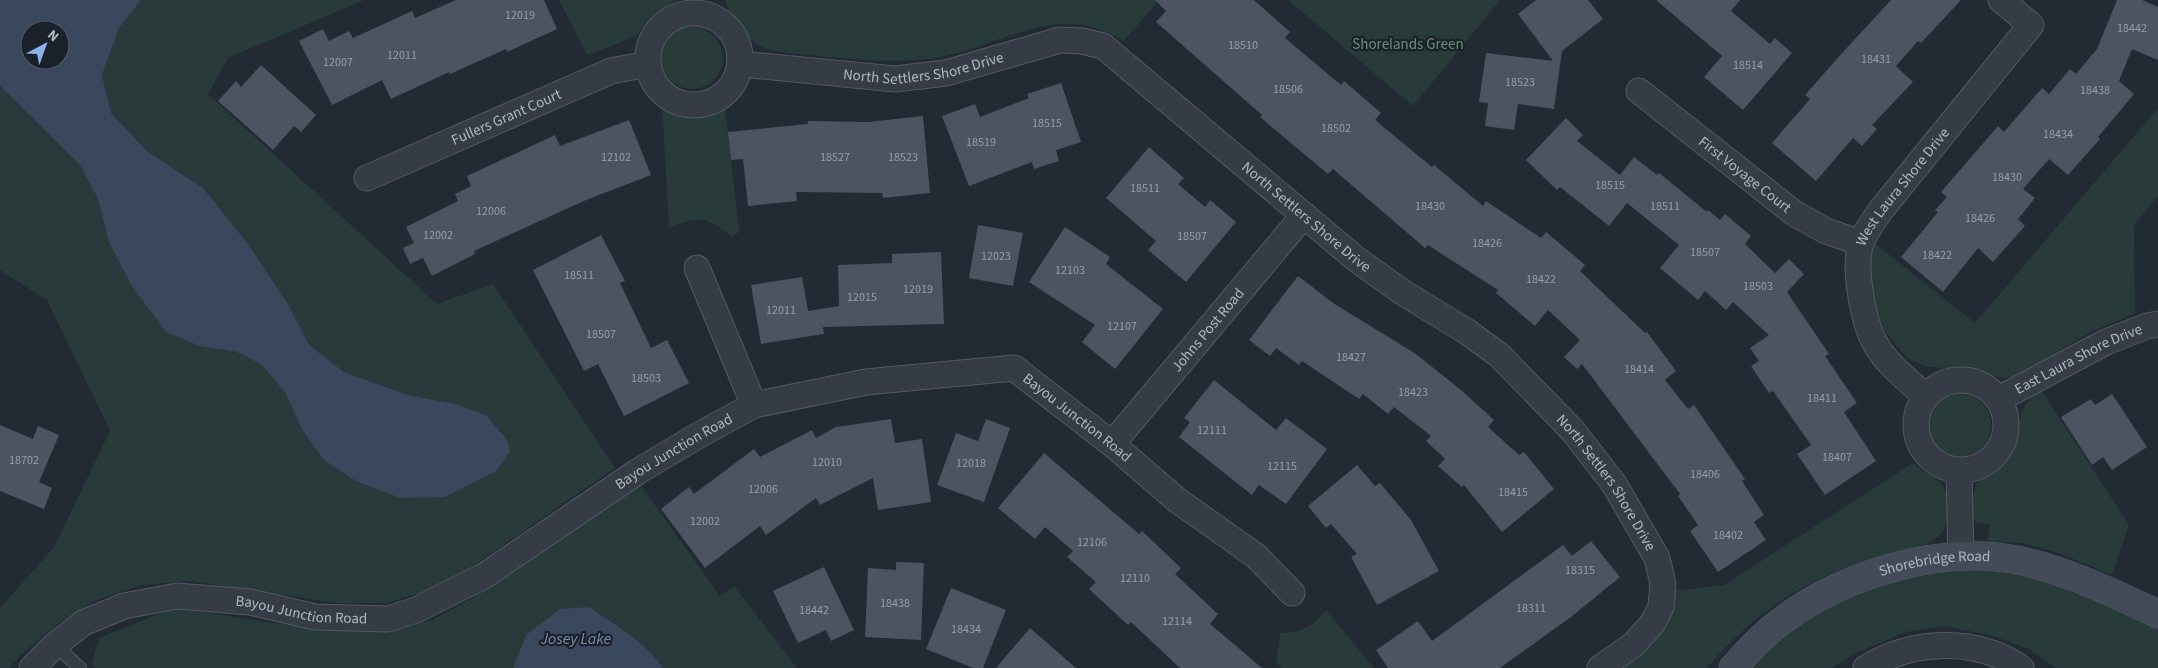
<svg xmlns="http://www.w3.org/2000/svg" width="2158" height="668" viewBox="0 0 2158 668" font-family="'Source Sans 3',sans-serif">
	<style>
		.green { fill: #283a3a }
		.water { fill: #39485c; fill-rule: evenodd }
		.building { fill: #4b5460 }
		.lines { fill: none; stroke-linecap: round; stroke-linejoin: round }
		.lane-casing { stroke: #535a63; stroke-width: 14 }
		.street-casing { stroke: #535a63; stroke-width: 27 }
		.secondary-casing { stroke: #535a63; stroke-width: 29 }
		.lane { stroke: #353c45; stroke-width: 12 }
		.street { stroke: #353c45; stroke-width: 25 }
		.secondary { stroke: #444b58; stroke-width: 28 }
		.labels { text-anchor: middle; stroke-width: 4.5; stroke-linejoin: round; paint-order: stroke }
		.number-label { font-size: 12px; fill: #979eaa }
		.park-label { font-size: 15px; fill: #6a9073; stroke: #1b212a }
		.street-label { font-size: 15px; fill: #b0b7c2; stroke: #1b212a }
		.water-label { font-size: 16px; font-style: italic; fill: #7b8ea7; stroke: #1b212a }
	</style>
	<rect width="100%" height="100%" fill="#222a34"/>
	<path class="green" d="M141 0H364L228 58 208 94 437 304 493 284 615 468 460 575 424 592 387 603H337L189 581 142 585 94 601 60 622 21 655 9 668H0V608L54 547 110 431 47 300 0 270V86L80 165 98 199 109 242 131 285 166 332 199 346 237 352 262 365 286 394 301 428 510 452 508 441 486 415 456 404 408 395 344 372 309 345 289 306 249 245 203 188 147 151 111 113 102 75 119 28Z
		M559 0H676L654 14 635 37 587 55Z
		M725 0H1159L1124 41C1108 32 1093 25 1074 24 1036 21 987 46 950 55 907 65 861 60 818 56 799 54 779 54 762 47 748 41 728 14 725 0Z
		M1288 0H1500L1413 106Z
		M661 58a31 31 0 1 1 62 0a31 31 0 1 1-62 0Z
		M662 104C683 117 702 116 725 108L739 232 732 237C707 216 699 215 669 228Z
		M2158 108V196L2134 225 2135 313 2091 332 2015 377 2001 378 1976 370 1929 367 1910 360 1899 349 1878 322 1868 266 1873 242 1975 323Z
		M2042 391 2129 525 2112 575 2058 553 2022 543 1988 541 1990 525 1975 522C1972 512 1971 499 1975 488 1979 477 1989 475 1997 468 2001 464 2006 457 2009 452 2021 431 2016 402 2042 391Z
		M1927 425a32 32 0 1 1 64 0a32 32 0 1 1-64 0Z
		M1913 463C1921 471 1938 477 1943 487 1950 497 1950 521 1943 531 1931 549 1889 554 1870 560 1801 580 1753 615 1707 668H1613L1673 591 1724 585Z
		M640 484 720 596 734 586 797 668H663C646 642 614 624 589 607L526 635 513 668H96L92 664 99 638 174 608 286 625 377 632 432 620 466 602 516 570Z
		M1957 568 2020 569 2158 624V668H2056L2029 649 1993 636 1944 626 1906 632 1858 652 1832 668H1747L1798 620 1884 580Z
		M1326 610 1374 668H1282L1276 663 1280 633C1301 633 1313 627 1326 610Z"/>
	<path class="water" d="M0 0H141L119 28 102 75 111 113 147 151 203 188 249 245 289 306 309 345 344 372 408 395 456 404 486 415 508 441 510 452 496 471 445 497 400 498 356 481 324 460 301 428 286 394 262 365 237 352 199 346 166 332 131 285 109 242 98 199 80 165 0 86ZM30 30H60V60H30Z
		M589 607C614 624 646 642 663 668H513L526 635 560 609Z"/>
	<path class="building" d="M456 0H544L557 29 507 52 506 49 450 74 449 72 391 99 382 80 332 105 299 41 323 29 329 41 349 31 353 38 412 11 415 18Z
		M1155 0H1254L1290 32 1285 38 1341 85 1344 81 1381 113 1375 120 1432 167 1434 165 1483 206 1486 201 1541 238 1546 232 1585 265 1580 271 1645 333 1647 332 1676 371 1665 380 1688 409 1694 405 1745 479 1742 481 1764 515 1754 522 1766 540 1718 572 1690 531 1698 525 1678 496 1680 494 1582 364 1577 369 1564 357 1580 340 1548 310 1535 326 1496 293 1498 290 1428 245 1425 248 1333 169 1328 174 1260 117 1262 115 1156 22 1166 11Z
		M1536 0H1588L1603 19 1562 51 1554 109 1518 104 1514 130 1485 126 1488 103 1479 102 1486 53 1553 61 1518 14Z
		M1656 0H1740L1731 11 1770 44 1775 38 1792 53 1743 110 1704 77 1722 56Z
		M1891 0H1961L1921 43 1918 41 1896 66 1913 82 1872 125 1877 129 1862 146 1853 138 1816 181 1772 143 1810 99 1805 95 1843 52Z
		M2117 0H2142L2158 7V60L2132 49 2119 81 2134 94 2098 137 2100 139 2068 175 2049 159 2023 189 2035 198 2018 219 2025 226 1993 262 1978 248 1943 292 1901 257 1938 212 1935 210 1947 197 1941 192 1998 126 2004 132 2042 88 2049 94 2070 69 2076 74 2097 49Z
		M261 65 316 115 301 132 294 126 273 150 218 101 236 81 241 87Z
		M1061 83 1081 142 1056 150 1059 161 1034 169 1032 162 969 186 942 116 975 104 980 117 1029 98 1027 94Z
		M923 116 930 193 883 198 882 193 796 192 797 201 748 206 743 159 731 160 728 132 808 124V121L868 122Z
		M1566 118 1583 135 1577 141 1620 175 1634 157 1657 175 1659 173 1707 212 1708 210 1720 220 1725 214 1751 236 1745 244 1775 273 1789 259 1804 274 1787 292 1829 354 1825 356 1857 403 1844 412 1876 461 1825 495 1797 454 1811 445 1773 391 1769 393 1751 366 1759 361 1750 348 1769 335 1733 302 1726 310 1705 291 1698 300 1660 268 1679 245 1627 203 1609 226 1560 187 1557 190 1526 160Z
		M629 120 651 175 586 200 474 251 475 254 432 276 423 258 410 264 403 248 414 243 406 227 458 201 455 194 471 186 467 176 555 135 560 146Z
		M1149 147 1184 178 1178 184 1205 207 1210 200 1236 222 1186 282 1148 250 1156 241 1106 198Z
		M978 225 1023 233 1013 286 969 278Z
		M1065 227 1110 257 1106 264 1163 309 1115 369 1082 342 1095 325 1029 282Z
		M601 235 625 281 620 283 651 348 667 340 689 383 624 416 598 364 584 371 533 270Z
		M941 252 944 324 823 327 824 334 761 344 751 285 802 277 808 311 839 306 838 265 892 263V254Z
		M1298 276 1333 303 1416 354 1461 390 1494 420 1488 427 1519 455 1524 452 1554 489 1502 532 1464 485 1462 487 1438 466 1445 459 1426 441 1431 436 1394 407 1388 414 1363 394 1359 399 1302 361 1299 365 1276 348 1270 356 1249 340Z
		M1214 380 1276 430 1286 418 1327 449 1286 504 1259 485 1252 495 1179 437 1190 422 1184 418Z
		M2112 394 2147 447 2112 470 2103 457 2092 465 2061 417 2091 399 2095 405Z
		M891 419 895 443 922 439 931 502 878 510 873 478 820 505 816 498 766 535 760 526 705 568 661 509 689 487 694 494 754 449 760 457 812 430 816 438 836 427Z
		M986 419 1010 428 984 502 937 485 956 433 978 441Z
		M0 425 33 439 38 426 59 435 39 482 52 488 44 509 0 491Z
		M1044 453 1139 534 1142 531 1181 568 1175 574 1218 614 1210 624 1262 668H1180L1131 622 1128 625 1089 589 1096 582 1067 557 1073 551 1045 527 1035 539 998 508Z
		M1357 465 1375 486 1380 483 1411 520 1439 571 1377 605 1351 557 1357 554 1331 524 1326 528 1308 506Z
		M1591 541 1620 577 1571 617 1500 668H1388L1376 650 1418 621 1432 641 1563 545 1572 556Z
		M896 562 924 563 921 640 865 637 868 568 896 570Z
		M824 567 854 630 831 641 826 630 798 643 773 591Z
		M951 588 1006 610 983 668H973L926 649Z
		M1030 628 1076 668H996Z"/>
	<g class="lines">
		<defs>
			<path id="lane" d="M55 645 80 668"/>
			<g id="street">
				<circle cx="694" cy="59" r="46"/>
				<path id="s1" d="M741 64 895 79 946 73 1060 40 1082 41 1103 46 1356 259 1402 292 1466 331 1499 355 1573 431 1614 484 1657 558 1663 584 1661 607 1652 624 1634 644 1600 668"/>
				<path id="s2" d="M1639 91 1794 213 1826 231 1861 243"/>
				<path id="s3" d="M367 178 611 71 648 64"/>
				<path d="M697 268 754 405"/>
				<circle cx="1961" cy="425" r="45"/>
				<path id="s4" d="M1925 396C1908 380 1886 364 1875 343 1863 322 1853 266 1861 243 1865 232 1874 220 1881 210L2031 25 2001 0"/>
				<path id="s5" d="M1999 399 2106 342 2147 326 2158 324"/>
				<path id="s6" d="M1112 444 1304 215"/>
				<path d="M1959 471 1961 556"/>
				<path id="s7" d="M32 668 55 645 83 623 124 606 177 596 250 602 315 617 388 619 416 610 484 576 637 472 699 435 754 405 866 382 1014 368 1112 444 1177 500 1256 556 1292 593"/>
				<path d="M1866 668C1912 640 1975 636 2021 668"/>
			</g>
			<g id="secondary">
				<path id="s8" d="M1733 668C1747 652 1762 636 1779 623 1839 576 1936 546 2012 559 2062 568 2113 593 2158 614"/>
			</g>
		</defs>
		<use href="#lane" class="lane-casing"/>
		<use href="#street" class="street-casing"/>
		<use href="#secondary" class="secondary-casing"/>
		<use href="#lane" class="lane"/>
		<use href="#street" class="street"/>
		<use href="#secondary" class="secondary"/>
	</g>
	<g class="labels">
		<g class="number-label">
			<text x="520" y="19">12019</text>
			<text x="2132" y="32">18442</text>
			<text x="1243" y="49">18510</text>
			<text x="402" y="59">12011</text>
			<text x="1876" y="63">18431</text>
			<text x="338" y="66">12007</text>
			<text x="1748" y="69">18514</text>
			<text x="1520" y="86">18523</text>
			<text x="1288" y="93">18506</text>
			<text x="2095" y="94">18438</text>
			<text x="1047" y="127">18515</text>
			<text x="1336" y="132">18502</text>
			<text x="2058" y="138">18434</text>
			<text x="981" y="146">18519</text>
			<text x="616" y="161">12102</text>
			<text x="835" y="161">18527</text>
			<text x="903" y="161">18523</text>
			<text x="2007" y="181">18430</text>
			<text x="1610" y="189">18515</text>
			<text x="1145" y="192">18511</text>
			<text x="1430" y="210">18430</text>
			<text x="1665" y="210">18511</text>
			<text x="491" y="215">12006</text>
			<text x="1980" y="222">18426</text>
			<text x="438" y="239">12002</text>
			<text x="1192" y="240">18507</text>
			<text x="1487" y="247">18426</text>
			<text x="1705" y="256">18507</text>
			<text x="1937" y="259">18422</text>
			<text x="996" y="260">12023</text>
			<text x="1070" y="274">12103</text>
			<text x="579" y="279">18511</text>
			<text x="1541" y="283">18422</text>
			<text x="1758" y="290">18503</text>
			<text x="918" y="293">12019</text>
			<text x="862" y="301">12015</text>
			<text x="781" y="314">12011</text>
			<text x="1122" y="330">12107</text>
			<text x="601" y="338">18507</text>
			<text x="1351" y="361">18427</text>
			<text x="1639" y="373">18414</text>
			<text x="646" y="382">18503</text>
			<text x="1413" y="396">18423</text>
			<text x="1822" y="402">18411</text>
			<text x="1212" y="434">12111</text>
			<text x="1837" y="461">18407</text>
			<text x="24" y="464">18702</text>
			<text x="827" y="466">12010</text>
			<text x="971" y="467">12018</text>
			<text x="1282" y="470">12115</text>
			<text x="1705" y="478">18406</text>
			<text x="763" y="493">12006</text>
			<text x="1513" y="496">18415</text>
			<text x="705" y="525">12002</text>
			<text x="1728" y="539">18402</text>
			<text x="1092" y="546">12106</text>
			<text x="1580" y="574">18315</text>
			<text x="1135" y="582">12110</text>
			<text x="895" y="607">18438</text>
			<text x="1531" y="612">18311</text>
			<text x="814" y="614">18442</text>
			<text x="1177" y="625">12114</text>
			<text x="966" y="633">18434</text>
		</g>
		<g class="park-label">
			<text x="1408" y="49">Shorelands Green</text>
		</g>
		<g class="street-label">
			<text dy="5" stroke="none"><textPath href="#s1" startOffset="184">North Settlers Shore Drive</textPath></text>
			<text dy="5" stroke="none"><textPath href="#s3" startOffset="152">Fullers Grant Court</textPath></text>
			<text dy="5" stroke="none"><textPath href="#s2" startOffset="135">First Voyage Court</textPath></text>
			<text dy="5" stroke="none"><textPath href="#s4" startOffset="246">West Laura Shore Drive</textPath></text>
			<text dy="5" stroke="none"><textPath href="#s1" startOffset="634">North Settlers Shore Drive</textPath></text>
			<text dy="5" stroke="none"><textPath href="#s6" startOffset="149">Johns Post Road</textPath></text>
			<text dy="5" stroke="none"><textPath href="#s5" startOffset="89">East Laura Shore Drive</textPath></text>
			<text dy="5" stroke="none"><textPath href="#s7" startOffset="1148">Bayou Junction Road</textPath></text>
			<text dy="5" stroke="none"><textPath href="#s7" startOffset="712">Bayou Junction Road</textPath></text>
			<text dy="5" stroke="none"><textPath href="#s1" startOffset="1039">North Settlers Shore Drive</textPath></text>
			<text dy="5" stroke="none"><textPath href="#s8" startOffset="234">Shorebridge Road</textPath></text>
			<text dy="5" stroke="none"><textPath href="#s7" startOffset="292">Bayou Junction Road</textPath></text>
		</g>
		<g class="water-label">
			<text x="576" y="644">Josey Lake</text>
		</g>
	</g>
	<g transform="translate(45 45) rotate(41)"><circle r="24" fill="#1b212a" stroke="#575d67"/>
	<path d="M0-4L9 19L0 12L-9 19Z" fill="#8cb1eb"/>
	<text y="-8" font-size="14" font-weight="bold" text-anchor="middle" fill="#b0b7c2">N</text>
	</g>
</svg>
